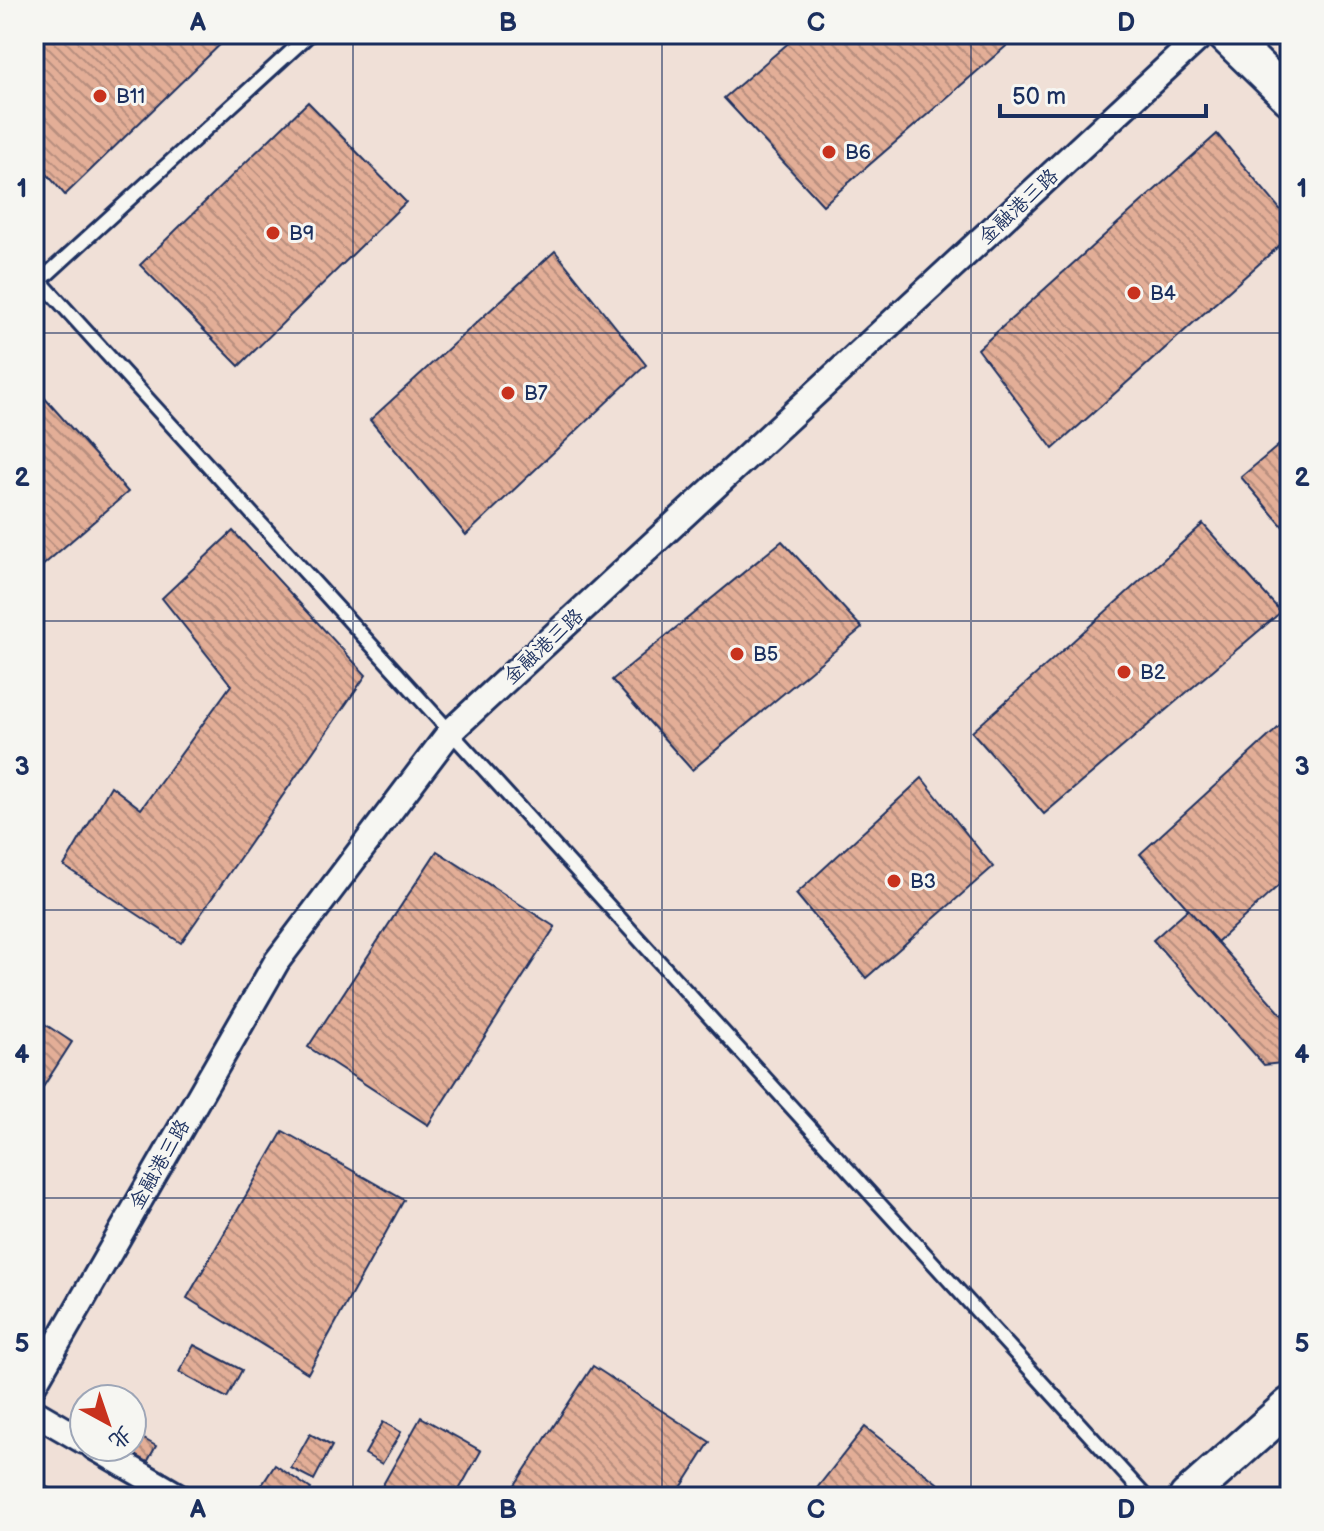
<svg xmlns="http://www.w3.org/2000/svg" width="1324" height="1531" viewBox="0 0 1324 1531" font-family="'Balsamiq Sans','LXGW WenKai TC',sans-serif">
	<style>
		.built { fill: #f0e0d7; fill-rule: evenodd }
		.building { fill: url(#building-back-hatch); stroke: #1b2f5e; stroke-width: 2 }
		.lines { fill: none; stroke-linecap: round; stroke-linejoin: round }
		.lane-casing { stroke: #1b2f5e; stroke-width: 18 }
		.street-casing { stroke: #1b2f5e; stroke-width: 30 }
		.secondary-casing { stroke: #1b2f5e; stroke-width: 40 }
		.lane { stroke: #f6f6f2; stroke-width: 12 }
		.street { stroke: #f6f6f2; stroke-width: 24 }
		.secondary { stroke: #f6f6f2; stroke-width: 34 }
		.grid { fill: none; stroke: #1b2f5e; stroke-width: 2; stroke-opacity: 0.55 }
		.poi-dot { fill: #c8321e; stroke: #f6f6f2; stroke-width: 3 }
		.labels { text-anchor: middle; stroke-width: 6; stroke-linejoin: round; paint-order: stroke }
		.poi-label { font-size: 20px; fill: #1b2f5e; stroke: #f6f6f2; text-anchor: start }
		.street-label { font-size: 20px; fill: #1b2f5e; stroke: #f6f6f2 }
		.neatline { fill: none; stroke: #1b2f5e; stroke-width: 3 }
		.grid-label { font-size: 26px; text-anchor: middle; font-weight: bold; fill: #1b2f5e }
	</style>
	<defs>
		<pattern id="building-back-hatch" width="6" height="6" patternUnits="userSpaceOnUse" patternTransform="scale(2)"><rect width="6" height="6" fill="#e3ae97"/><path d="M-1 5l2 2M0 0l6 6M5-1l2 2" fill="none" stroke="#b78e7e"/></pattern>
	</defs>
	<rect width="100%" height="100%" fill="#f6f6f2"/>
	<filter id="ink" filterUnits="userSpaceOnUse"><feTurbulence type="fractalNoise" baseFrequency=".0125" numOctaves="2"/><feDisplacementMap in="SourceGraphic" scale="16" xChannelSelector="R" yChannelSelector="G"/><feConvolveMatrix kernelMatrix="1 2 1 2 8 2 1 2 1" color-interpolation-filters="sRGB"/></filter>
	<g filter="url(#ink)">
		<path class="built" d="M34 34H1290V1497H34ZM84 1399H132V1447H84Z"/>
		<path class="building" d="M34 34H231L65 195 34 159Z
			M799 34H1018L1019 35 823 205 724 98Z
			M308 102 406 202 239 366 140 265Z
			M1217 134 1290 221V236L1053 449 978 349Z
			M555 251 646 365 466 535 370 420Z
			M34 386 128 492 34 573Z
			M1290 436V535L1241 477Z
			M1203 524 1281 612 1044 814 972 732Z
			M233 531 366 675 181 943 64 866 111 786 141 809 231 685 162 598Z
			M782 541 862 628 692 770 612 680Z
			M1290 717V875L1217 942 1140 854Z
			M922 778 993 867 866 978 796 894Z
			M437 851 555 927 428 1125 308 1047Z
			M1188 909 1290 1024V1062L1264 1065 1153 940Z
			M34 1017 72 1042 34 1101Z
			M283 1131 404 1200 308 1373 187 1298Z
			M194 1345 242 1370 227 1398 179 1372Z
			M593 1366 710 1442 675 1497H507Z
			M421 1417 481 1451 455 1497H376Z
			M383 1422 401 1432 382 1464 365 1454Z
			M865 1427 955 1497H810Z
			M132 1432 156 1446 145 1466 114 1447H132Z
			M310 1434 332 1446 314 1480 291 1468Z
			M275 1465 311 1489 306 1497H254Z
			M34 1480 65 1497H34Z"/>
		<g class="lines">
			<defs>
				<path id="lane" d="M34 274 1146 1497
					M40 281 310 34"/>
				<path id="street" d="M34 1384 277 961 450 732 1203 34
					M34 1412 84 1441
					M94 1447 180 1497"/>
				<path id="secondary" d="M1224 34 1290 98
					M1187 1497 1290 1405"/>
			</defs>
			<use href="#lane" class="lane-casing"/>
			<use href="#street" class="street-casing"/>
			<use href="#secondary" class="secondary-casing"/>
			<use href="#lane" class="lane"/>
			<use href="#street" class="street"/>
			<use href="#secondary" class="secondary"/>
		</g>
	</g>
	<path class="grid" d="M353 34V1497M662 34V1497M971 34V1497M34 333H1290M34 621H1290M34 910H1290M34 1198H1290"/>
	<g class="poi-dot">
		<circle cx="100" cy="96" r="8"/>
		<circle cx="829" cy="152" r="8"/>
		<circle cx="273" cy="233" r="8"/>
		<circle cx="1134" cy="293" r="8"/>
		<circle cx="508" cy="393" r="8"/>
		<circle cx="737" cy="654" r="8"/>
		<circle cx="1124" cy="672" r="8"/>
		<circle cx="894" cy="881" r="8"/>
	</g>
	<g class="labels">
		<g class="poi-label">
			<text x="116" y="103">B11</text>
			<text x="845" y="159">B6</text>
			<text x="289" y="240">B9</text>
			<text x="1150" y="300">B4</text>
			<text x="524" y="400">B7</text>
			<text x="753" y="661">B5</text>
			<text x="1140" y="679">B2</text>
			<text x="910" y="888">B3</text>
		</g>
		<g class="street-label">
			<text transform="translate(1018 206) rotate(-43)" y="7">金融港三路</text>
			<text transform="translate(543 646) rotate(-43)" y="7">金融港三路</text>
			<text transform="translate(159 1164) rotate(-60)" y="7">金融港三路</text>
		</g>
	</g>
	<rect width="1324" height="1531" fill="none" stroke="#f6f6f2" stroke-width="88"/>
	<g transform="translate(108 1423) rotate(140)"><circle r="38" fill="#f6f6f2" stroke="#9ea6b7" stroke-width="2"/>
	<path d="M0-6L14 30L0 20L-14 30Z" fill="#c8321e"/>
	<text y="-12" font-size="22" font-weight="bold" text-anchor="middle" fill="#1b2f5e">北</text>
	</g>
	<path d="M1000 104v12h206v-12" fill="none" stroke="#1b2f5e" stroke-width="4"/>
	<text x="1012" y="104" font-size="24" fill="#1b2f5e" stroke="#f6f6f2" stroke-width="6" paint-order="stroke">50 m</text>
	<rect x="44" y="44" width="1236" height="1443" class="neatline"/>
	<g class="grid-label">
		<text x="198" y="31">A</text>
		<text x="508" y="31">B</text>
		<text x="816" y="31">C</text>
		<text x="1126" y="31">D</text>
		<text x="22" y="197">1</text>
		<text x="1302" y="197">1</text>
		<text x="22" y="486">2</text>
		<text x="1302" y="486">2</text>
		<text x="22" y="775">3</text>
		<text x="1302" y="775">3</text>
		<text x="22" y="1063">4</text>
		<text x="1302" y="1063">4</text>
		<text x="22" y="1352">5</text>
		<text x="1302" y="1352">5</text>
		<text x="198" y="1518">A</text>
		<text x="508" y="1518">B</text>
		<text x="816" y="1518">C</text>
		<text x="1126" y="1518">D</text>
	</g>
</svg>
